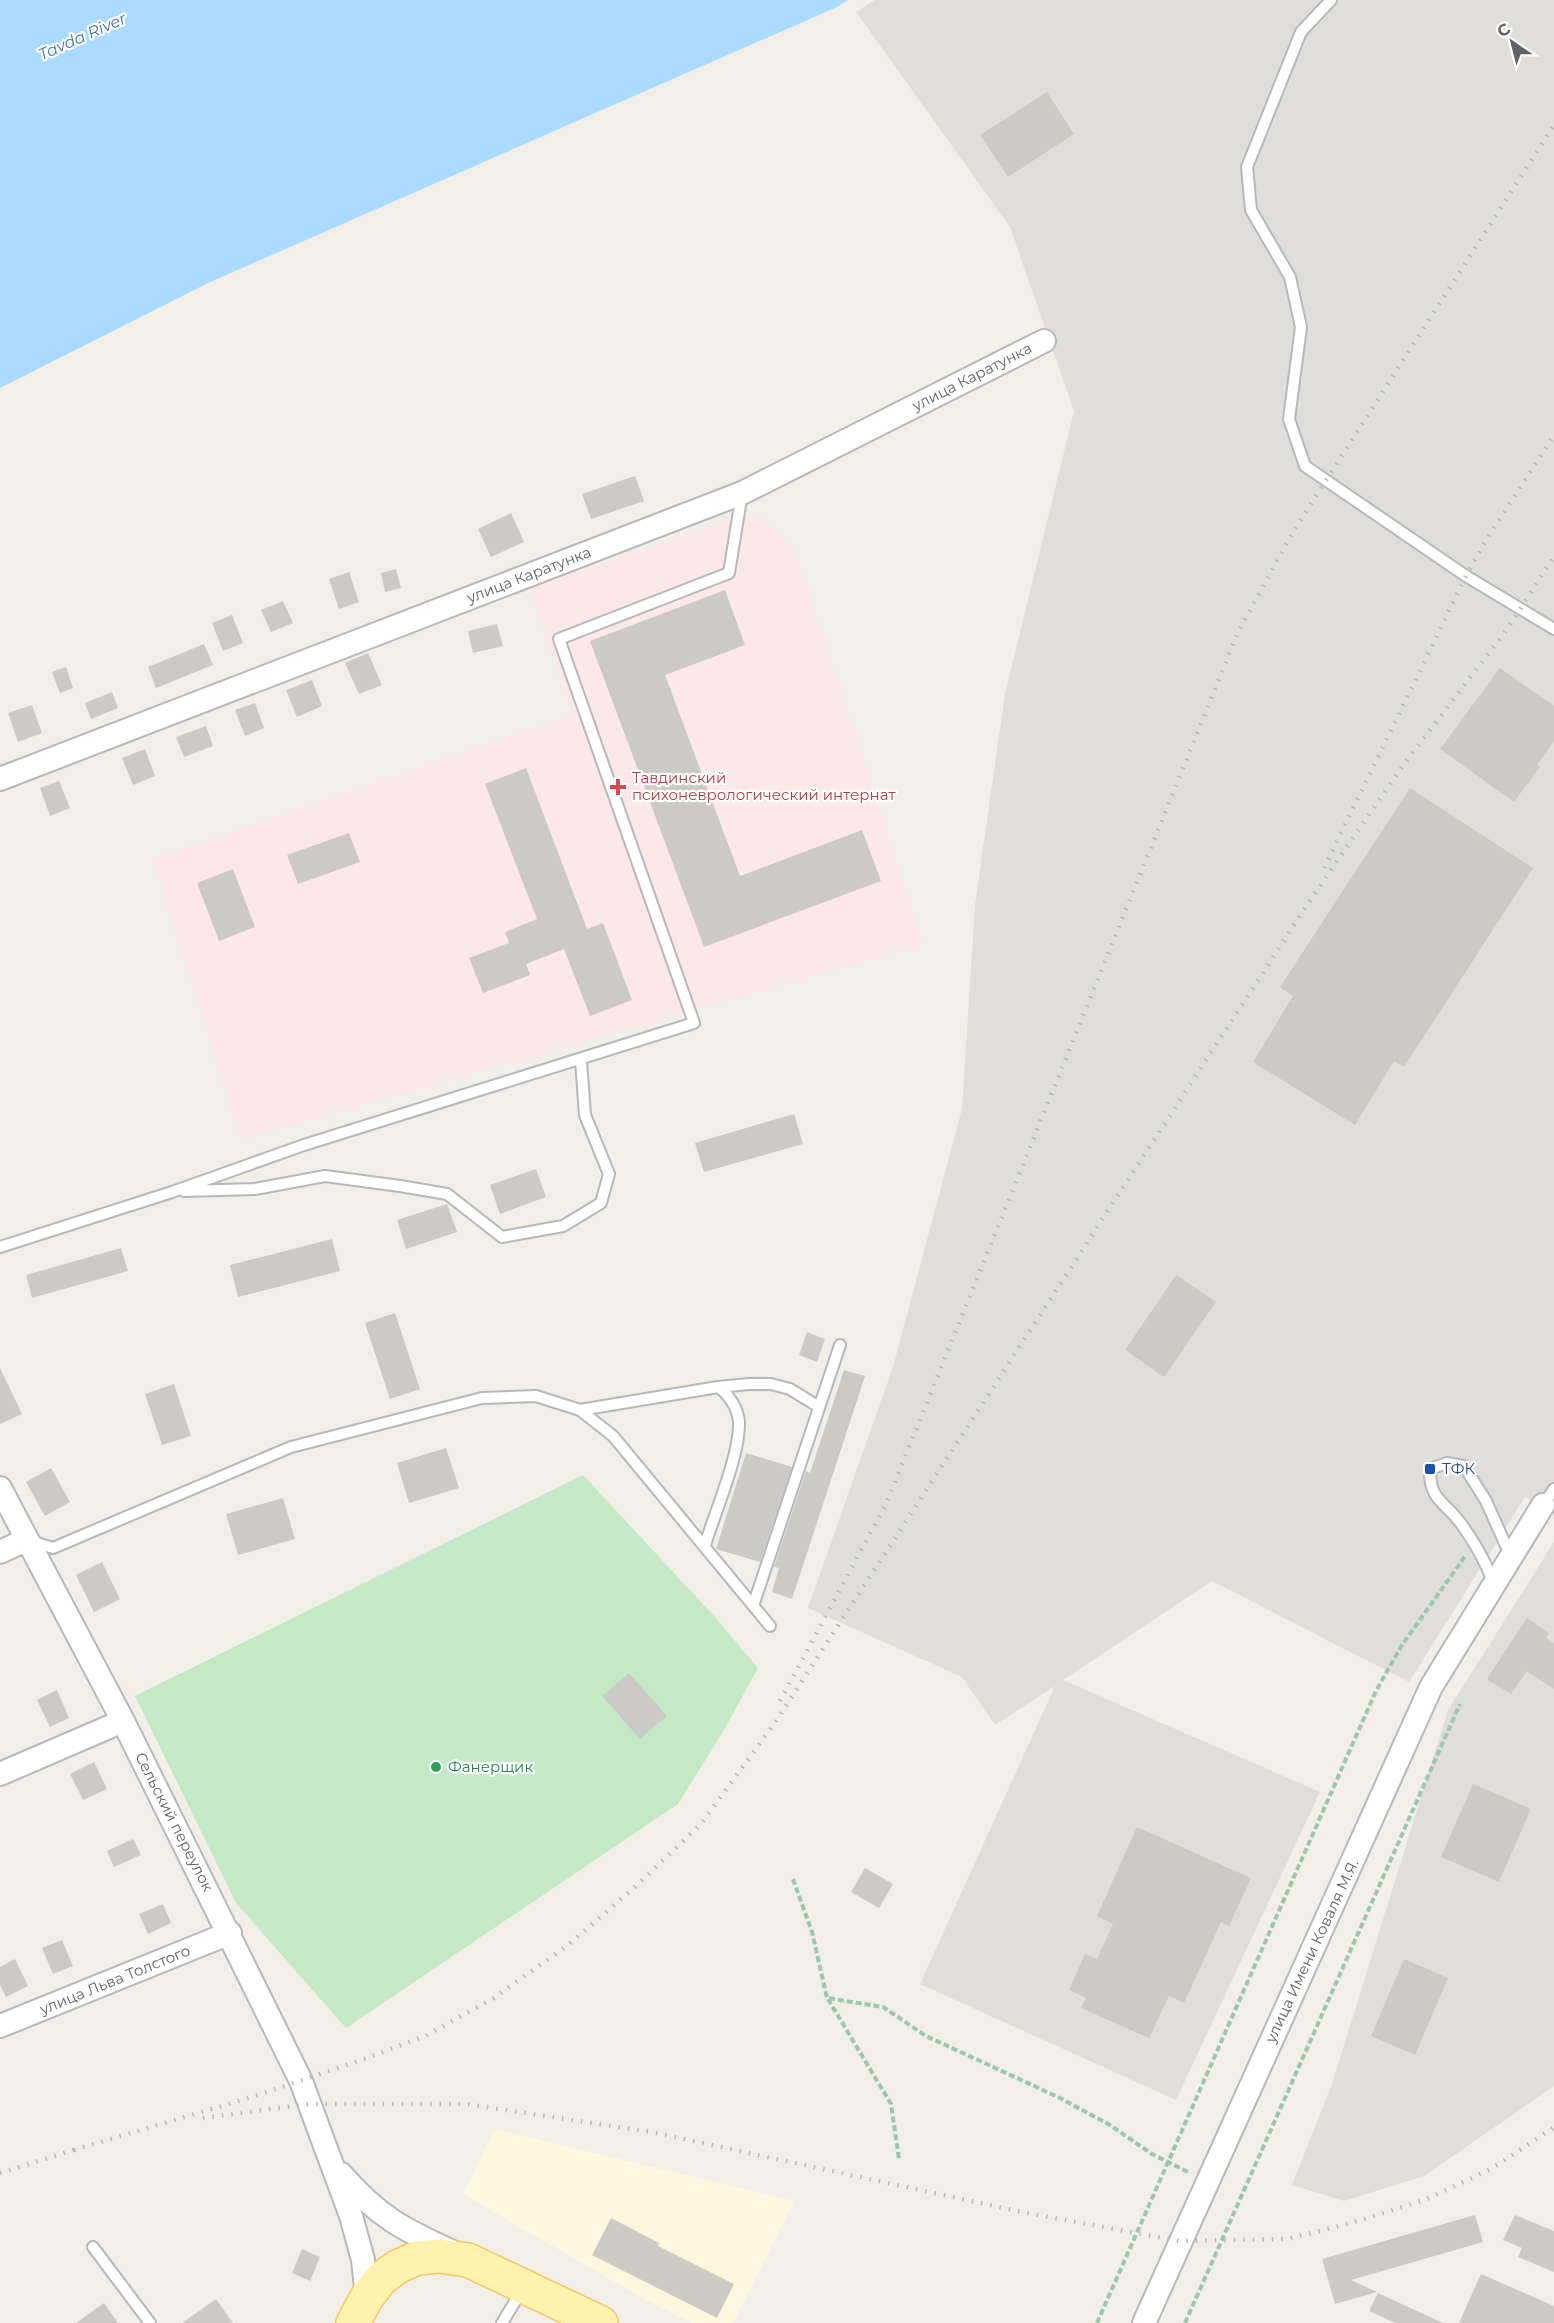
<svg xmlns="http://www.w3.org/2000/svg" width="1554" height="2323" viewBox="0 0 1554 2323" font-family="Montserrat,sans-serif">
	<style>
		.commercial { fill: #fef7e0 }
		.industrial { fill: #e0deda }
		.medical { fill: #fce8e6 }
		.green { fill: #c5e8c5 }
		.water { fill: #aadaff }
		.building { fill: #cccac5 }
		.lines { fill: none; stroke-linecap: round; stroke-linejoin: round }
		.lane-casing { stroke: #b5b8bc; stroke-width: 14 }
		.street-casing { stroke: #b5b8bc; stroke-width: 26 }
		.primary-casing { stroke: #f2c960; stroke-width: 36 }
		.path { stroke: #9cc7a9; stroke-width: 4; stroke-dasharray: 6 3; stroke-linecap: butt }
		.lane { stroke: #fff; stroke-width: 10 }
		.street { stroke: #fff; stroke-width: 22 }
		.primary { stroke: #fff2af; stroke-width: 33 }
		.rail { stroke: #b6b7b8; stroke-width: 4.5; stroke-dasharray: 1.5 8; stroke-linecap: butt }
		.health-dot { fill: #e0444e; stroke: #fff; stroke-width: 2 }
		.transit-dot { fill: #1a4fb4; stroke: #fff; stroke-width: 2 }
		.leisure-dot { fill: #2e9e5b; stroke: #fff; stroke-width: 2 }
		.labels { text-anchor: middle; stroke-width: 4.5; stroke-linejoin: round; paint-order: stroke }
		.street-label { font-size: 15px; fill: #5f6368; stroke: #fff }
		.health-label { font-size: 15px; fill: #be3a42; stroke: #fff; text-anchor: start }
		.transit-label { font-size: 15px; fill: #164399; stroke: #fff; text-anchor: start }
		.leisure-label { font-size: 15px; fill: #27864d; stroke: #fff; text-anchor: start }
		.water-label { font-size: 16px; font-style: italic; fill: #4174aa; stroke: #fff }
	</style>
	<rect width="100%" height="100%" fill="#f1efe8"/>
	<path class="commercial" d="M494 2129 794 2201 733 2323H692L646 2300 463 2194Z"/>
	<path class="industrial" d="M875 0H1554V1513L1525 1497 1409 1682 1212 1581 1063 1680 1320 1792 1176 2100 920 1984 1055 1686 995 1725 962 1677 808 1608 893 1367 962 1109 975 905 1005 694 1074 411 1010 227 856 12Z
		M1554 1542V2086L1424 2176 1344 2201 1292 2185 1332 2084 1448 1710Z"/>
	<path class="medical" d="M742 516 761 517 795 552 923 944 241 1139 153 860 574 715 529 588Z"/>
	<path class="green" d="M583 1475 714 1616 758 1668 724 1730 678 1804 346 2028 236 1903 135 1696Z"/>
	<path class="water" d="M0 0H848L837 7 208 283 0 388Z"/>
	<path class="building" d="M1047 92 1074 134 1008 177 980 135Z
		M635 476 644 501 591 519 582 494Z
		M511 513 524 542 491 557 478 529Z
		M396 569 401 588 385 592 381 573Z
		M349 572 359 602 339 609 329 579Z
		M725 590 745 645 665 675 740 876 862 830 881 881 704 947 590 641Z
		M283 601 293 623 271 632 261 610Z
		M232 615 243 643 223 651 212 623Z
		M497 624 503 646 473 653 468 631Z
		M204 644 213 665 156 688 148 667Z
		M368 653 382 685 359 694 345 663Z
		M66 667 73 688 60 693 52 672Z
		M1500 668 1554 706V741L1537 765 1540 767 1514 802 1440 749Z
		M312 680 322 706 297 717 286 690Z
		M112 692 118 708 91 719 85 703Z
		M255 703 264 728 245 736 235 710Z
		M32 705 42 733 18 742 8 713Z
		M206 726 213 746 184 757 176 737Z
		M145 749 155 776 133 785 122 758Z
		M526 768 587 929 603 923 632 1000 590 1016 564 949 526 964 530 975 483 993 469 958 509 943 505 932 537 919 485 784Z
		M59 781 70 808 50 816 40 788Z
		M1410 788 1533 868 1404 1067 1394 1061 1355 1125 1253 1062 1293 996 1280 987Z
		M349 833 360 862 298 884 287 855Z
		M233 869 255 927 219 941 197 883Z
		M794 1114 803 1144 704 1172 695 1143Z
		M536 1169 546 1197 500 1214 490 1185Z
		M447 1204 457 1232 406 1249 397 1220Z
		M332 1239 340 1271 238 1297 230 1265Z
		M121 1248 128 1271 32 1298 26 1275Z
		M1176 1275 1216 1302 1164 1377 1125 1350Z
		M395 1313 420 1389 390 1399 365 1323Z
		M807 1332 825 1339 817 1362 799 1355Z
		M0 1368 22 1414 0 1424Z
		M844 1370 865 1376 792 1599 772 1592 779 1568 774 1567 806 1471 810 1473Z
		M174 1384 191 1436 162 1445 145 1394Z
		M446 1448 459 1488 409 1503 397 1463Z
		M746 1453 792 1467 760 1562 716 1549Z
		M51 1468 70 1502 45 1516 26 1482Z
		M283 1498 295 1539 238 1555 226 1514Z
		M102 1562 120 1599 94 1612 76 1575Z
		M1527 1618 1549 1633 1546 1638 1554 1643V1689L1527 1671 1511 1694 1487 1679Z
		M629 1673 667 1716 640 1739 602 1696Z
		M57 1690 69 1718 50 1727 37 1700Z
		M94 1762 107 1789 83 1800 70 1774Z
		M1473 1784 1531 1809 1499 1882 1441 1857Z
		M1137 1827 1251 1878 1229 1926 1221 1922 1184 2003 1169 1996 1149 2038 1081 2008 1086 1998 1069 1990 1085 1954 1097 1959 1113 1924 1097 1916Z
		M133 1839 141 1855 114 1867 107 1851Z
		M865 1868 893 1884 879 1908 851 1892Z
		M163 1904 171 1923 148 1934 139 1914Z
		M62 1940 73 1966 53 1974 42 1948Z
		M15 1959 28 1986 6 1997 0 1985V1967Z
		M1404 1959 1448 1978 1415 2055 1371 2036Z
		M1475 2215 1483 2242 1351 2280 1377 2292 1335 2304 1322 2259Z
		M1515 2215 1554 2231V2272L1518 2257 1522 2248 1503 2240Z
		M611 2218 659 2243 658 2246 734 2284 717 2318 592 2255Z
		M302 2249 320 2257 310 2281 292 2273Z
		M1481 2274 1554 2306V2323H1459Z
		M1378 2293 1443 2323H1395L1369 2311Z
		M216 2299 233 2323H182Z
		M104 2303 118 2323H76Z"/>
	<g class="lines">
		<defs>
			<path id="lane" d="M1331 0 1301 32 1247 167 1251 210 1290 277 1301 327 1289 419 1305 466 1466 576 1554 629
				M184 1191 255 1189 325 1176 400 1186 447 1194 502 1237 563 1226 601 1203 609 1174 585 1115 581 1060
				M0 1247 172 1192 304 1145 694 1023 559 639 729 573 742 493
				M580 1410 718 1387 749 1384H771L790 1389 819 1407
				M1543 1505 1554 1489
				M30 1541 53 1548 291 1447 482 1398 536 1396 580 1410 613 1436 770 1626
				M705 1545C715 1512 740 1455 739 1422 738 1409 729 1394 718 1387
				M1493 1583C1487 1564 1474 1542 1462 1525 1446 1502 1429 1501 1430 1469L1447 1463 1464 1466 1486 1501 1511 1557
				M754 1603 840 1345
				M93 2247 150 2323
				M502 2323 522 2290"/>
			<path id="street" d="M0 779 742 493 1044 341
				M0 1488 123 1721 301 2081 351 2216 363 2260 367 2297
				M0 1552 26 1540
				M0 1774 123 1721
				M0 2026 230 1933
				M341 2174C378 2217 404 2230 455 2253
				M1144 2323 1431 1687 1543 1505"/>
			<path id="primary" d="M353 2323 367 2297 381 2279 397 2267 417 2258 439 2256 468 2260 601 2323"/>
		</defs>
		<use href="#lane" class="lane-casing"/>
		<use href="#street" class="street-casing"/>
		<use href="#primary" class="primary-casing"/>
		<path class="path" d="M793 1879 812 1932 827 1998 883 2007 926 2036 1058 2097 1110 2125 1152 2154 1190 2173
			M828 1999 891 2104 899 2159
			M1097 2323 1376 1691 1402 1645 1466 1555
			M1185 2323 1460 1704"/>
		<use href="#lane" class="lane"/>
		<use href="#street" class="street"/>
		<use href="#primary" class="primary"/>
		<path class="rail" d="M1324 868 1466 576 1486 540 1554 435
			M780 1701 886 1504 1238 632 1294 530 1554 125
			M203 2118 309 2104H466L651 2132 1022 2212 1179 2241 1288 2239 1358 2221 1427 2199 1493 2168 1554 2127
			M74 2150 255 2096 356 2062 425 2036 494 1998 568 1945 635 1887 701 1824 774 1724 1305 908 1404 764 1508 628 1554 556
			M0 2173 80 2148"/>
	</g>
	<path class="health-dot" d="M615 778h6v6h6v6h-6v6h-6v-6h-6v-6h6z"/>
	<rect class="transit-dot" x="1424" y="1463" width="12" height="12" rx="3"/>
	<circle class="leisure-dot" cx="436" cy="1767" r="6"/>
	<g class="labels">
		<g class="street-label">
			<text transform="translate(972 377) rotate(-27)" y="5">улица Каратунка</text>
			<text transform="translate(529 575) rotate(-21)" y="5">улица Каратунка</text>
			<text transform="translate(174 1822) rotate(63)" y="5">Сельский переулок</text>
			<text transform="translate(1312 1951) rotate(-65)" y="5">улица Имени Коваля М.Я.</text>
			<text transform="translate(115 1980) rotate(-22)" y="5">улица Льва Толстого</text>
		</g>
		<g class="health-label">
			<text x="632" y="783">Тавдинский<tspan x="632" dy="17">психоневрологический интернат</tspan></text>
		</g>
		<g class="transit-label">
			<text x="1442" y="1474">ТФК</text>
		</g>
		<g class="leisure-label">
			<text x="448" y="1772">Фанерщик</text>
		</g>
		<g class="water-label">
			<text transform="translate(82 36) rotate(-24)" y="6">Tavda River</text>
		</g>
	</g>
	<g transform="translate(1512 42) rotate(325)" stroke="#ffffff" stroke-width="4.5" paint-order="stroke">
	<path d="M0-4.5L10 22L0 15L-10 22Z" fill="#5f6368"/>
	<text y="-9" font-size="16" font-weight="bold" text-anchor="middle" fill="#5f6368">С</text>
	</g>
</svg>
